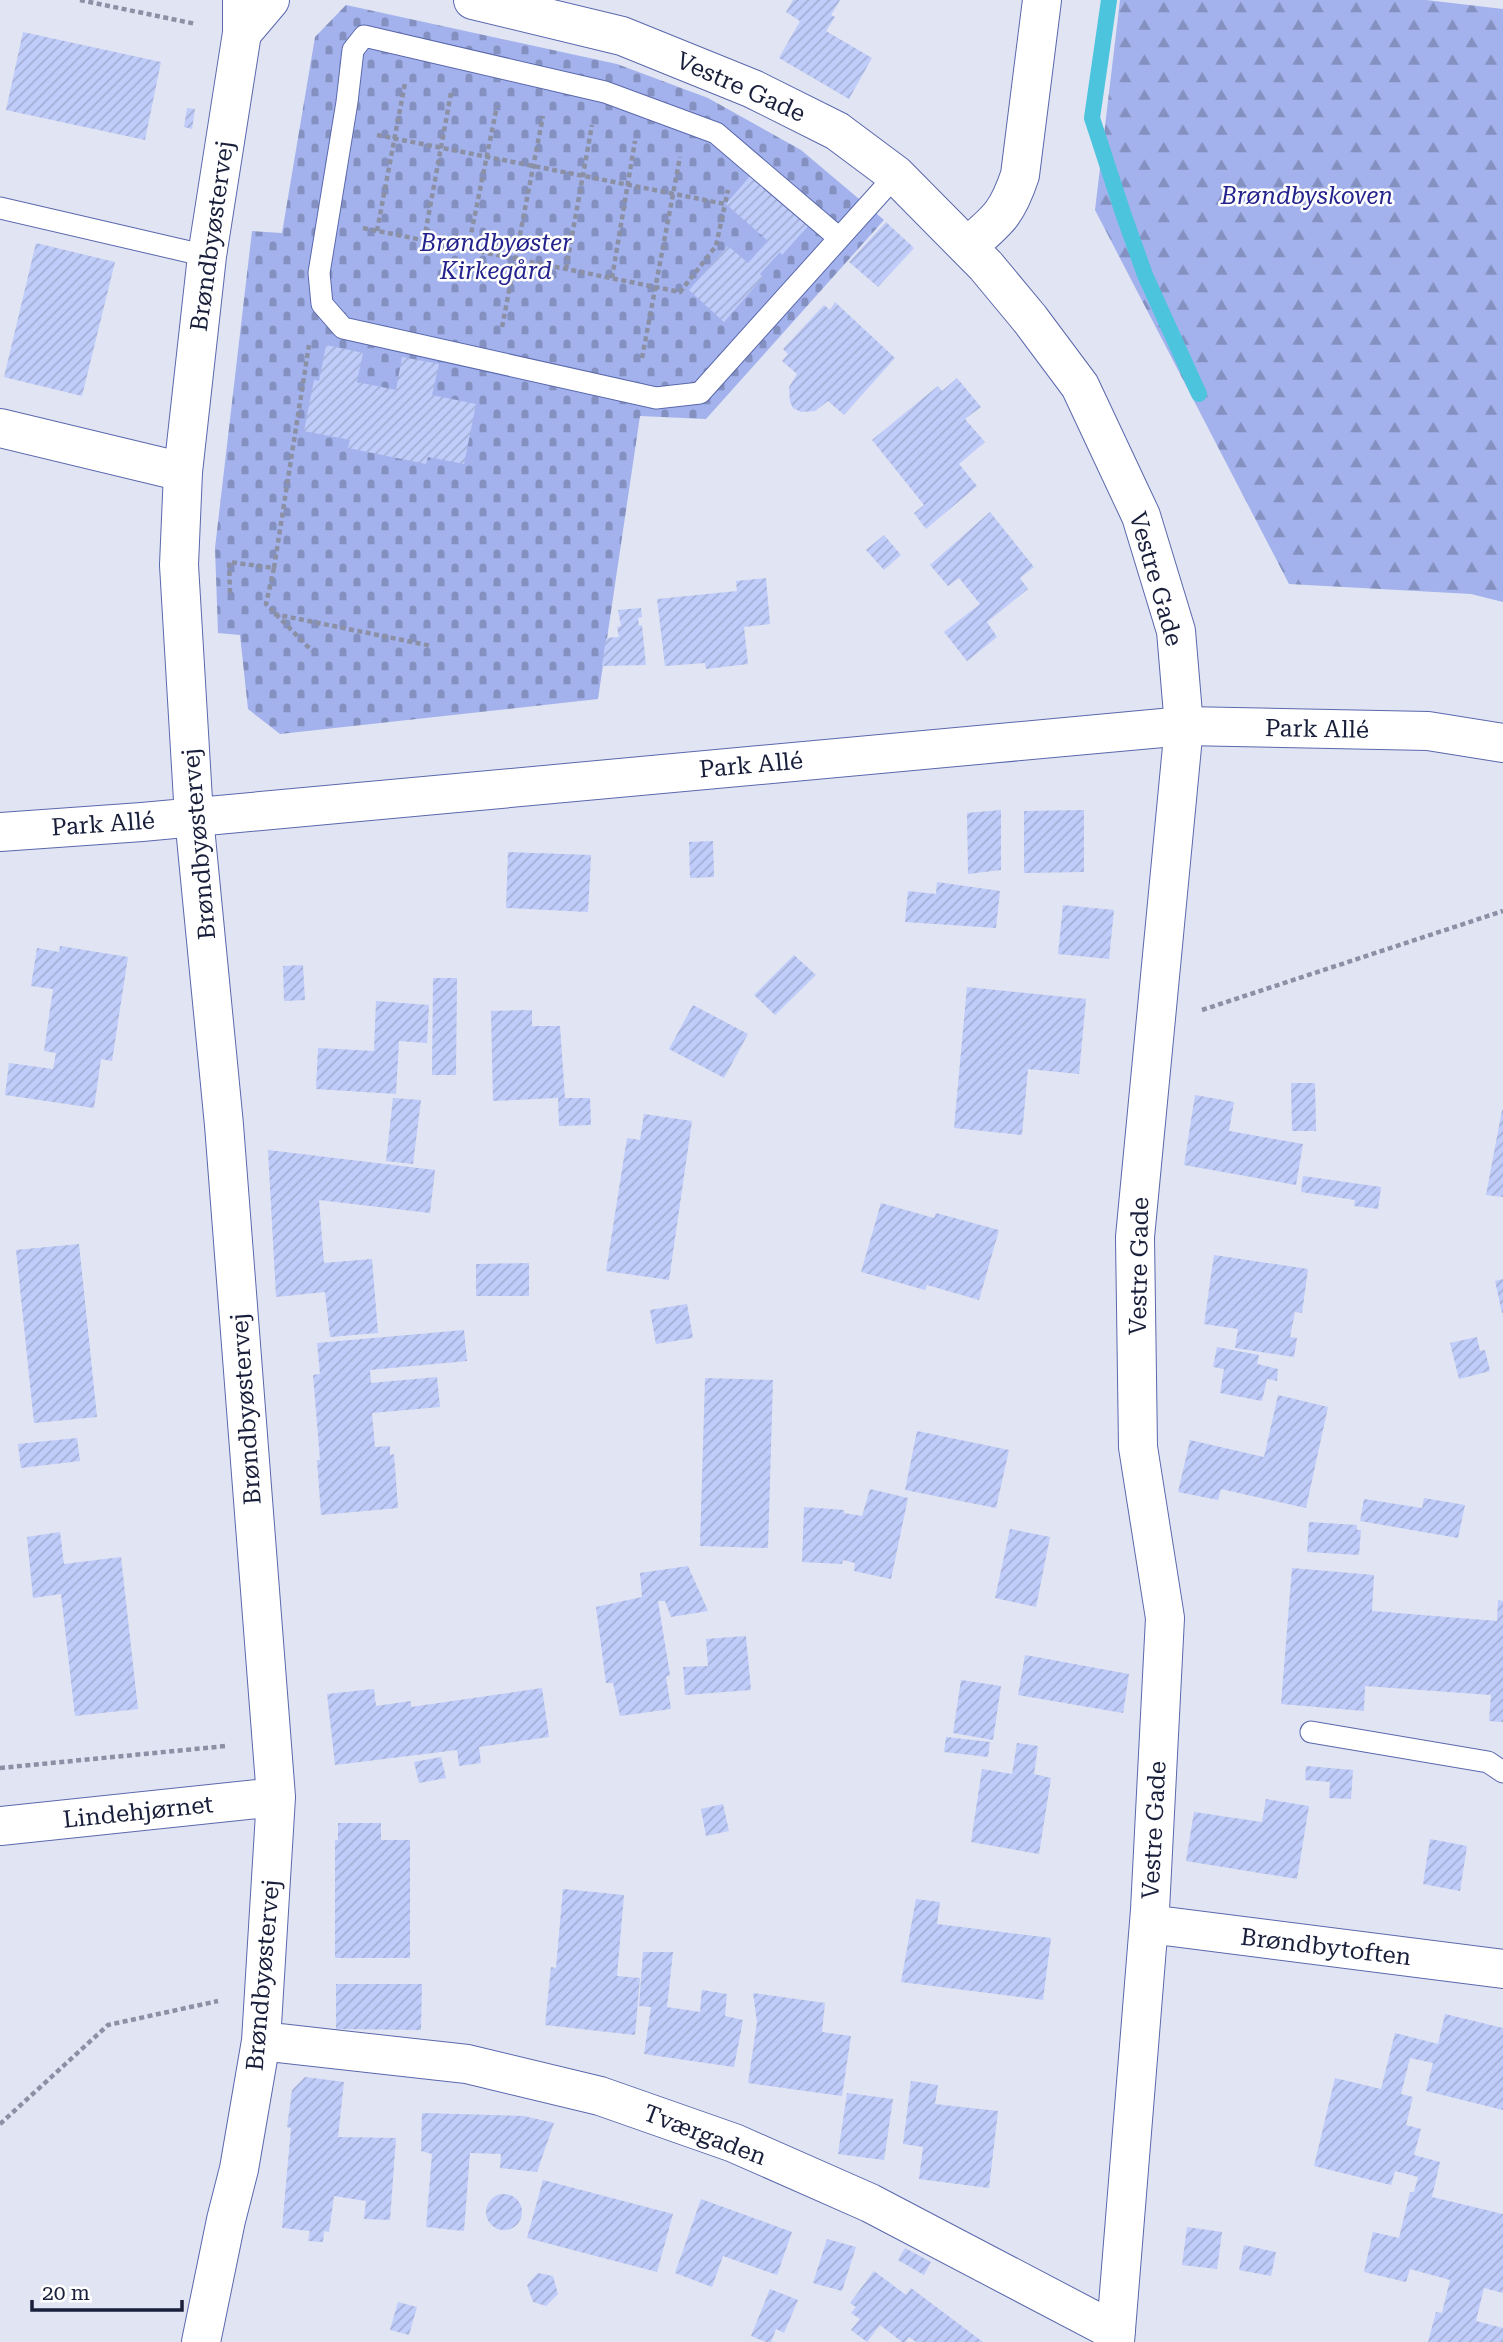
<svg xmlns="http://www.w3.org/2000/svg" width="1503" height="2342" viewBox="0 0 1503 2342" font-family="'Roboto Serif',serif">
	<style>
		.forest { fill: url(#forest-firs) }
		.cemetery { fill: url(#cemetery-stones) }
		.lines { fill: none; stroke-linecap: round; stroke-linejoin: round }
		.stream { stroke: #4cc4dd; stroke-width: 16 }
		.building { fill: url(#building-hatch) }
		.service-casing { stroke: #5a68ac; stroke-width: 23 }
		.minor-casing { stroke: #5a68ac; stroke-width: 40 }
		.tertiary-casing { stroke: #5a68ac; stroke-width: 40 }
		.path { stroke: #8b90a5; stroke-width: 4.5; stroke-dasharray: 5 3.5; stroke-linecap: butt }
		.service { stroke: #fff; stroke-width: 21 }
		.minor { stroke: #fff; stroke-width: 38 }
		.tertiary { stroke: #fff; stroke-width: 38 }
		.labels { text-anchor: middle; stroke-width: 5; stroke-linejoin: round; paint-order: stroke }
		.street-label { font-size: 24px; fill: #191f3b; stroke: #fff }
		.park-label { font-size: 24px; font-style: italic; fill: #24238e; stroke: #fff }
	</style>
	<defs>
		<pattern id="forest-firs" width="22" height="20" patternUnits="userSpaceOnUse" patternTransform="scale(1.75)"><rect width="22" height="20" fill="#a3b2ec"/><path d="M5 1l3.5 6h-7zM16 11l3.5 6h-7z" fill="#8490c0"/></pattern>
		<pattern id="cemetery-stones" width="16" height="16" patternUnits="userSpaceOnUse" patternTransform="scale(1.75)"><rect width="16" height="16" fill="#a3b2ec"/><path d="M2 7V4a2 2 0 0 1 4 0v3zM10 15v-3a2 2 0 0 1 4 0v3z" fill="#8490c0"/></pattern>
		<pattern id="building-hatch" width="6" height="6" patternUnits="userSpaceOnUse" patternTransform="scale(1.75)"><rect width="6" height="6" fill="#c0ccf9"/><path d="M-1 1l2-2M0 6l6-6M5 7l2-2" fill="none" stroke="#a4afd6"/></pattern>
	</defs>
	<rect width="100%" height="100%" fill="#e0e4f3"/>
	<path class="forest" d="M1120 0H1426L1503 9V602L1471 594 1289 584 1095 210Z"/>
	<path class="cemetery" d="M346 5 617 64 708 98 801 150 884 220 706 419 640 416 598 699 280 734 248 709 240 635 218 633 215 548 252 231 282 233 315 37Z"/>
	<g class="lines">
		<path class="stream" d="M1109 0 1092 118 1123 213 1145 275 1199 394"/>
	</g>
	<path class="building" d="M793 0H840L831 15 835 17 826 31 872 58 849 99 779 58 800 21 786 12Z
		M23 32 161 62 145 140 6 110Z
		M187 108 195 109 192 129 184 127Z
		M751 175 808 226 782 255 780 252 760 274 763 277 724 322 689 290 728 246 748 263 768 241 726 204Z
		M886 222 914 248 878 287 849 262Z
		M36 243 115 262 82 396 4 377Z
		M835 302 895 358 844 415 828 401 815 411 801 412 793 408 790 402 789 387 797 374 782 361 788 354 783 349 824 305 830 310Z
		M326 345 363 353 357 382 396 390 402 357 439 364 432 395 476 404 464 464 428 457 426 464 348 448 350 440 304 431 314 380 319 381Z
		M957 378 981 407 965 419 985 442 959 464 977 486 926 529 914 513 924 505 872 440 938 386 942 391Z
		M990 512 1034 567 1020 578 1028 589 987 622 997 637 967 661 944 632 980 604 959 578 948 586 930 565Z
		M884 535 901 555 884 570 866 550Z
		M766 578 770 624 744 627 748 664 706 669 705 663 665 666 657 599 737 591 736 581Z
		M641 608 642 617 638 618 639 626 642 625 646 665 602 666 606 638 619 637 617 627 621 626 618 610Z
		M1001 810V870L968 874 967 813Z
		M1084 810V872L1024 873V811Z
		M713 841 714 877 690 878 689 842Z
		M508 852 591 855 588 912 506 908Z
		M937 882 1000 891 996 928 905 922 908 891 936 894Z
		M1063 905 1114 910 1109 959 1058 954Z
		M60 946 128 957 112 1061 101 1059 94 1108 5 1095 9 1063 53 1069 56 1053 44 1051 53 989 31 986 37 948 59 952Z
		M794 955 816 975 775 1015 754 995Z
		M303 965 305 1000 284 1001 283 966Z
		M433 978H457L456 1075H432Z
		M967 987 1086 999 1079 1074 1028 1069 1022 1135 954 1128Z
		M376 1001 429 1005 427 1043 399 1041 396 1094 316 1089 318 1048 374 1051Z
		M693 1005 748 1034 724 1078 669 1049Z
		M532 1010V1026H560L565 1098H590L591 1125 559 1126 558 1098 493 1101 491 1011Z
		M1291 1083H1315L1316 1131H1292Z
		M1195 1095 1234 1102 1229 1131 1303 1144 1296 1185 1184 1165Z
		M393 1098 421 1100 413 1164 386 1161Z
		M1502 1110H1503V1197L1486 1195Z
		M644 1114 692 1121 669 1280 606 1271 627 1138 640 1140Z
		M268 1150 435 1170 430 1213 319 1200 324 1263 372 1259 378 1333 330 1337 325 1292 276 1297Z
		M1303 1176 1381 1187 1378 1209 1354 1206 1355 1200 1301 1192Z
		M881 1203 934 1218 936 1213 999 1230 979 1300 927 1285 925 1290 861 1272Z
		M79 1244 97 1417 34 1423 16 1250Z
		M1214 1255 1308 1269 1302 1313 1295 1312 1290 1337 1297 1338 1294 1357 1235 1348 1238 1329 1204 1324Z
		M529 1263V1296H476V1264Z
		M1503 1279V1313H1502L1495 1281Z
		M687 1304 693 1338 656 1344 650 1310Z
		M464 1330 467 1361 370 1370 371 1383 437 1377 440 1407 372 1413 375 1447 390 1446V1455L394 1454 398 1508 321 1515 317 1460H320L313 1375 320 1374 317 1343Z
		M1477 1337 1480 1351 1485 1350 1490 1371 1459 1379 1450 1343Z
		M1217 1347 1259 1355 1257 1364 1278 1369 1277 1381 1267 1379 1262 1401 1220 1393 1224 1369 1213 1367Z
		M705 1378 773 1380 768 1548 700 1546Z
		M1278 1395 1328 1407 1306 1508 1221 1489 1218 1500 1178 1492 1190 1440 1264 1457Z
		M917 1431 1009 1450 996 1508 905 1490Z
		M77 1438 80 1461 21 1468 18 1444Z
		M870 1489 908 1498 891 1579 854 1571 855 1563 843 1560 842 1564 802 1562 804 1507 844 1510V1513L862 1516Z
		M1424 1498 1465 1505 1458 1538 1360 1521 1364 1499 1422 1508Z
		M1309 1522 1357 1525V1530H1361L1359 1555 1307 1552Z
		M1010 1529 1050 1537 1036 1607 995 1598Z
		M60 1532 64 1564 121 1557 138 1709 75 1716 61 1594 33 1598 27 1537Z
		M688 1566 708 1611 671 1617 665 1601H658L670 1675 666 1677 671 1709 620 1716 613 1683H606L596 1607 642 1597 640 1573Z
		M1292 1568 1374 1575 1372 1611 1497 1621 1498 1600 1503 1601V1722L1489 1721 1491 1695 1365 1686 1364 1711 1281 1704Z
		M746 1636 751 1690 685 1695 683 1667 708 1666 706 1639Z
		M1025 1655 1129 1674 1123 1713 1018 1695Z
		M961 1680 1001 1686 993 1740 953 1733Z
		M542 1688 549 1737 479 1747 481 1763 459 1766 457 1750 335 1765 327 1694 374 1689 376 1706 411 1701V1707Z
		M946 1737 990 1742 988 1757 944 1752Z
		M1017 1743 1038 1746 1034 1774 1051 1778 1039 1854 971 1842 982 1769 1012 1774Z
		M441 1757 446 1778 419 1783 414 1762Z
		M1306 1766 1353 1770 1351 1799 1329 1798 1330 1782 1305 1780Z
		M1266 1799 1309 1806 1297 1879 1186 1861 1194 1812 1262 1822Z
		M723 1804 729 1831 706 1836 701 1809Z
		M338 1823H381V1840H410V1958H335V1840H338Z
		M1430 1839 1467 1846 1460 1891 1423 1884Z
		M563 1889 624 1895 617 1976 640 1978 635 2035 545 2025 551 1967 556 1968Z
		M916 1899 940 1902 937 1924 1051 1938 1043 2000 901 1982Z
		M643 1952H673L667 2007 700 2012 702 1990 727 1994 725 2016 743 2020 734 2067 644 2054 651 2007 639 2006Z
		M336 1984H422L421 2030 336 2029Z
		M753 1993 825 2003 822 2032 851 2036 842 2096 748 2083 757 2022Z
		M1445 2014 1503 2028V2110L1426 2091 1433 2063 1410 2058 1401 2094 1413 2097 1406 2125 1421 2129 1414 2155 1440 2162 1432 2197 1503 2214V2293L1484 2288 1476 2321 1503 2328V2342H1428L1436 2312 1442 2313 1450 2280 1410 2269 1406 2282 1364 2272 1373 2232 1399 2238 1410 2192H1414L1418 2177 1395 2171 1391 2185 1314 2166 1335 2078 1381 2089 1395 2033 1438 2044Z
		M305 2077 344 2082 338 2137 396 2138 390 2220 364 2219 366 2201 334 2196 329 2232 324 2231 323 2242 308 2241 310 2231 282 2228 291 2128 287 2127 292 2090Z
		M911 2081 938 2085 935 2104 998 2111 989 2188 919 2179 923 2147 903 2144Z
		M847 2093 893 2099 884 2160 838 2154Z
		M422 2113 524 2116 554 2123 537 2172 500 2168 501 2154 470 2153 464 2231 426 2227 432 2154 421 2151Z
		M543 2180 673 2214 657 2272 527 2238Z
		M486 2212a18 18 0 1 1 36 0a18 18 0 1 1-36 0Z
		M701 2199 792 2232 777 2275 723 2256 712 2287 675 2273Z
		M1187 2227 1222 2232 1217 2269 1182 2265Z
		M827 2239 856 2247 842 2291 813 2283Z
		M1244 2245 1276 2252 1271 2276 1239 2270Z
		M905 2248 931 2262 924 2275 898 2260Z
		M874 2271 906 2295 911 2288 983 2342H916L909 2337 905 2342H902L880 2325 867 2342 851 2330 860 2319 851 2313 856 2307 850 2303Z
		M538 2273 553 2276 558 2294 546 2306 533 2302 527 2285Z
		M770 2289 798 2300 784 2333 776 2329 771 2342H766L751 2336Z
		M398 2302 417 2307 409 2335 390 2330Z"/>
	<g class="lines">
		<defs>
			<path id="service" d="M0 208 207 256
				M839 238 716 133 605 92 364 36 353 50 347 102 319 273 322 304 343 328 656 398 700 393 896 175
				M1311 1732 1488 1762 1503 1772"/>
			<path id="minor" d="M473 0 622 36 753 89 837 131 896 175 986 266 1030 319 1080 386 1141 516 1176 631 1184 726 1135 1237 1138 1447 1165 1618 1150 1910 1115 2342
				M242 33 270 0
				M968 246C998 220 1007 214 1020 175L1042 0
				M0 428 183 472
				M194 817 224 1125 276 1797 261 2041 239 2169 226 2220 201 2342
				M0 1826 276 1797
				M1149 1924 1503 1969
				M261 2041 467 2064 600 2096 734 2143 870 2203 1116 2332"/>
			<path id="tertiary" d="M194 817 179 565 183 472 207 256 242 33V0
				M0 832 142 822 1184 726 1428 731 1503 743"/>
		</defs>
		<use href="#service" class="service-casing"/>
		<use href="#minor" class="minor-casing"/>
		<use href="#tertiary" class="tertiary-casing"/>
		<path class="path" d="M80 0 196 24
			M377 135 725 204 728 190
			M363 228 680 292 716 246 725 204
			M377 231 405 83
			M424 240 451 93
			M468 249 497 106
			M566 269 592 125
			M612 278 635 141
			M502 327 543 116
			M642 358 680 157
			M274 568 266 604 312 651
			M230 593 229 562 274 568 309 345
			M274 614 432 646
			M1202 1010 1503 911
			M0 1768 226 1746
			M0 2124 108 2025 218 2001"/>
		<use href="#service" class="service"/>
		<use href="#minor" class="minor"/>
		<use href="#tertiary" class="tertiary"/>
	</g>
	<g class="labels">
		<g class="street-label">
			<text transform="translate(741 87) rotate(24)" y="8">Vestre Gade</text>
			<text transform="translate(212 236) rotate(-82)" y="8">Brøndbyøstervej</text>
			<text transform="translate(1156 579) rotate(74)" y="8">Vestre Gade</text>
			<text transform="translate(1317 729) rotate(1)" y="8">Park Allé</text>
			<text transform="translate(751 765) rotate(-5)" y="8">Park Allé</text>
			<text transform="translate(103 824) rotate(-4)" y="8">Park Allé</text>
			<text transform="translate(199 844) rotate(-95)" y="8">Brøndbyøstervej</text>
			<text transform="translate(1139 1266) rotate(-89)" y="8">Vestre Gade</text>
			<text transform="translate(246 1409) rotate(-94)" y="8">Brøndbyøstervej</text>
			<text transform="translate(138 1812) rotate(-6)" y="8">Lindehjørnet</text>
			<text transform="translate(1154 1830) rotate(-87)" y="8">Vestre Gade</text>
			<text transform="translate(1326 1947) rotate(7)" y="8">Brøndbytoften</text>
			<text transform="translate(263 1975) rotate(-85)" y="8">Brøndbyøstervej</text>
			<text transform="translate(705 2135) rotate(21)" y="8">Tværgaden</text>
		</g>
		<g class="park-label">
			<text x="1307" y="204">Brøndbyskoven</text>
			<text x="496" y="251">Brøndbyøster<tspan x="496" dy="28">Kirkegård</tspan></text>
		</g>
	</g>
	<path d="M32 2300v10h150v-10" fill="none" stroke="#191f3b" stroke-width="3.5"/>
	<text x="42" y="2300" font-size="21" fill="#191f3b" stroke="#ffffff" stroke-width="5" paint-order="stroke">20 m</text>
</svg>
